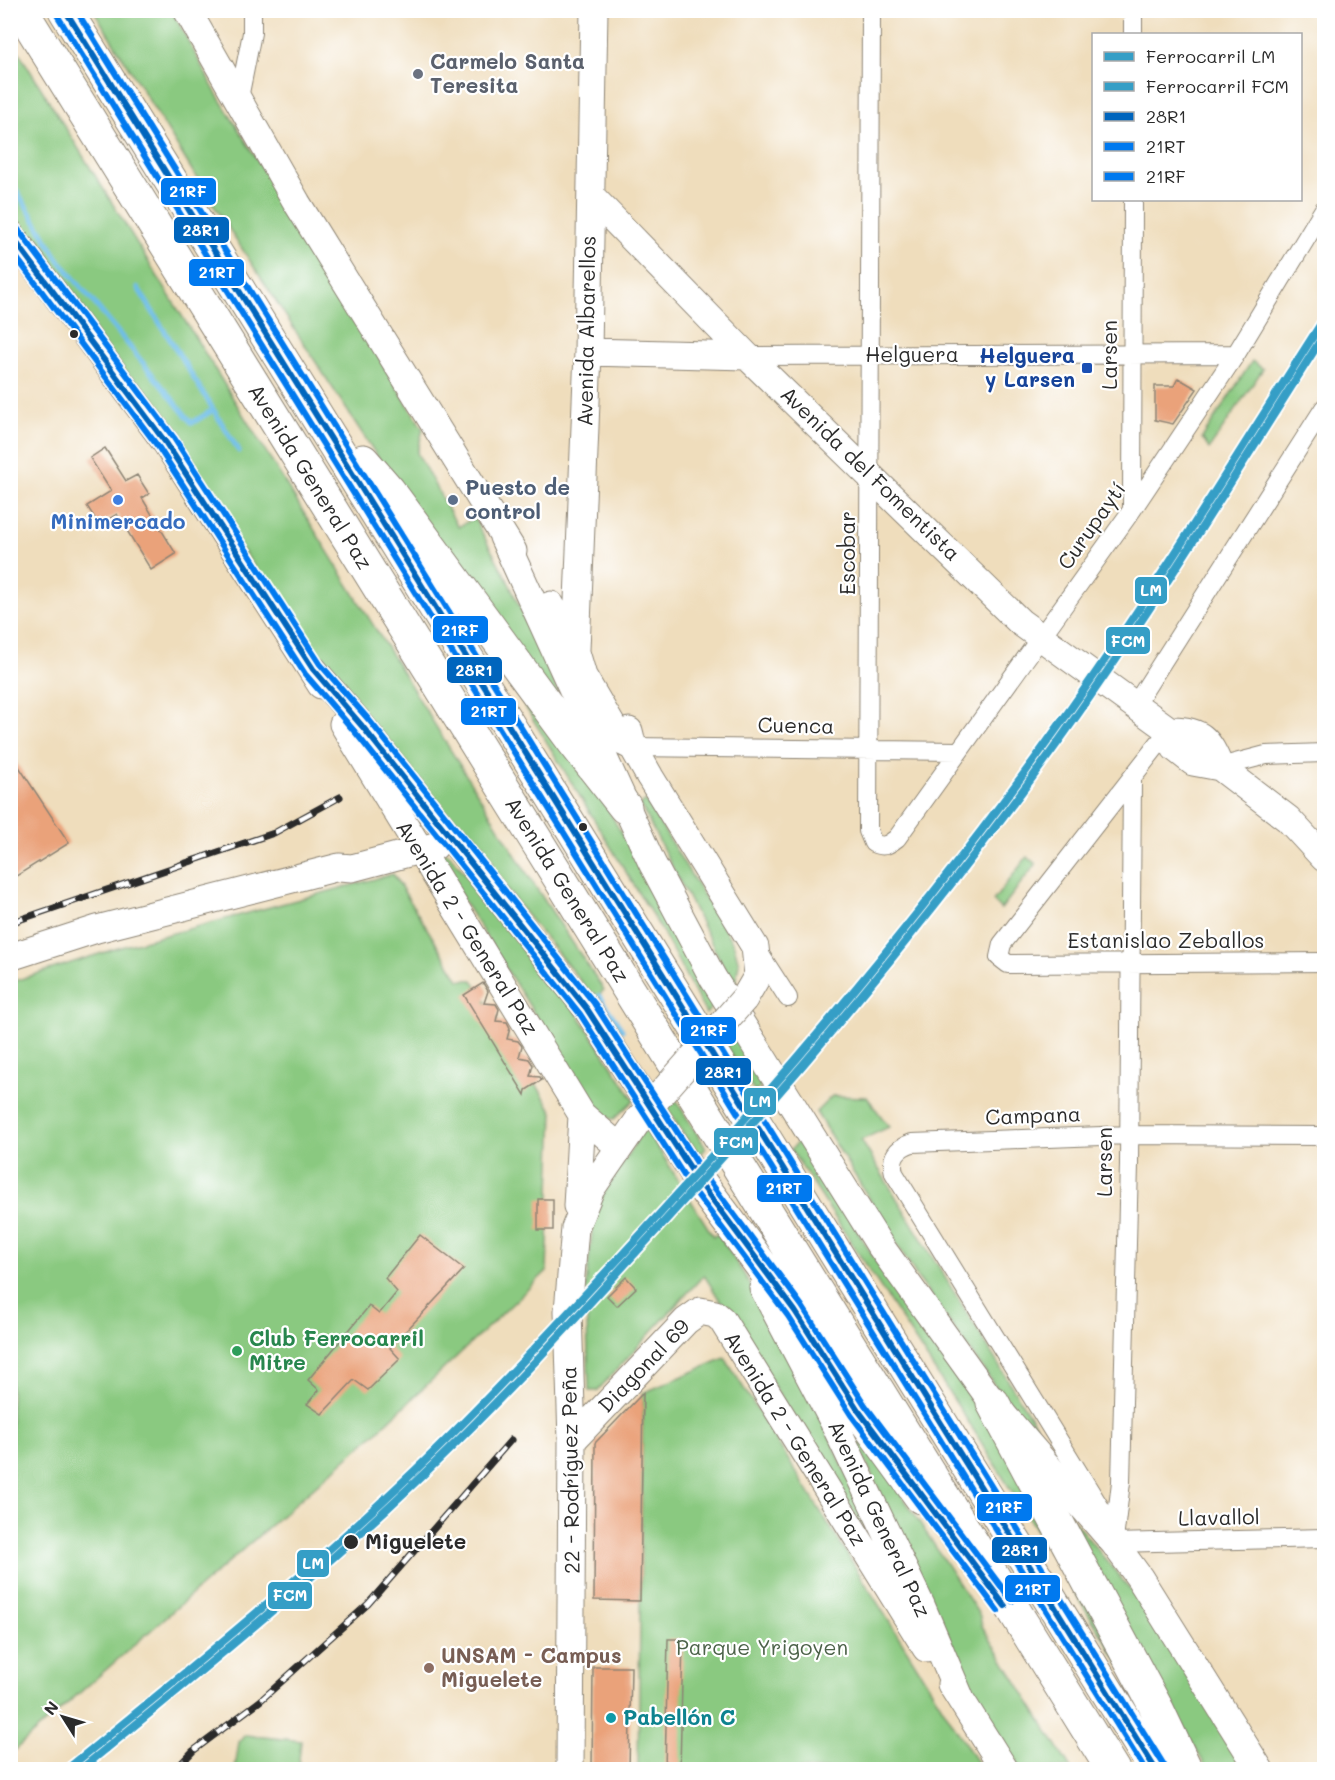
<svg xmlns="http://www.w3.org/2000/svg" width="1335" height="1780" viewBox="0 0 1335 1780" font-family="Mali,sans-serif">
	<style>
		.green { fill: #8ac980; stroke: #5a7a56; stroke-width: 1.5 }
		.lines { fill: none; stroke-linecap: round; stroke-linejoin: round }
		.stream { stroke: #6ebee9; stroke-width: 5 }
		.building { fill: #eaa27a }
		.street-casing { stroke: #8d8474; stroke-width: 20 }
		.secondary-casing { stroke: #8d8474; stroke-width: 29 }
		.highway-casing { stroke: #8d8474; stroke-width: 35 }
		.street { stroke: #fff; stroke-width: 18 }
		.secondary { stroke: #fff; stroke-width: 27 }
		.highway { stroke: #fff; stroke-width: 33 }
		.rail-casing { stroke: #2b2b2b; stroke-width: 7 }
		.rail { stroke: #fff; stroke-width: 4.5; stroke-dasharray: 14; stroke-linecap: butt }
		.secondary-bridge-casing { stroke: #8d8474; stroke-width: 29; stroke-linecap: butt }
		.secondary-bridge { stroke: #fff; stroke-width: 27 }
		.bus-1-casing { stroke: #fff; stroke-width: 10 }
		.bus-2-casing { stroke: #fff; stroke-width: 10 }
		.bus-3-casing { stroke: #fff; stroke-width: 10 }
		.bus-1 { stroke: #0065bd; stroke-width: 6 }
		.bus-2 { stroke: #0079ef; stroke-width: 6 }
		.bus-3 { stroke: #0079ef; stroke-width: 6 }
		.rail-1-casing { stroke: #fff; stroke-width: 12 }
		.rail-2-casing { stroke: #fff; stroke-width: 12 }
		.rail-1 { stroke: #359ec6; stroke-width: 8 }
		.rail-2 { stroke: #359ec6; stroke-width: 8 }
		.worship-dot { fill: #6b7280; stroke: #fff; stroke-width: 2 }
		.bus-dot { fill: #2b2b2b; stroke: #fff; stroke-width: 2 }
		.transit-dot { fill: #1a4fb4; stroke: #fff; stroke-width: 2 }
		.shop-dot { fill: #3f7fe0; stroke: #fff; stroke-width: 2 }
		.service-dot { fill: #5c6f8a; stroke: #fff; stroke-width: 2 }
		.leisure-dot { fill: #2e9e5b; stroke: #fff; stroke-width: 2 }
		.education-dot { fill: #8d6e63; stroke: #fff; stroke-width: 2 }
		.culture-dot { fill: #0f9aa8; stroke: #fff; stroke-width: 2 }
		.labels { text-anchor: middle; stroke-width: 4.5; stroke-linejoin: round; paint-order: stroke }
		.worship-label { font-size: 21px; font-weight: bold; fill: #5b616d; stroke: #fff; text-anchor: start }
		.street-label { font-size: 21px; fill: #2b2b2b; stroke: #fff }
		.transit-label { font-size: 21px; font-weight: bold; fill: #164399; stroke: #fff; text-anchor: end }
		.service-label { font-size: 21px; font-weight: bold; fill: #4e5e75; stroke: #fff; text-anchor: start }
		.shop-label { font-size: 21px; font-weight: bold; fill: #366cbe; stroke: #fff }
		.leisure-label { font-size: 21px; font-weight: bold; fill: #27864d; stroke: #fff; text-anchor: start }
		.stop-label { font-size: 21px; font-weight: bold; fill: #2b2b2b; stroke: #fff; text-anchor: start }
		.park-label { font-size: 21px; fill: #4c6249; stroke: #fff }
		.education-label { font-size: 21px; font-weight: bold; fill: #785e54; stroke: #fff; text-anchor: start }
		.culture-label { font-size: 21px; font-weight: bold; fill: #0d838f; stroke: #fff; text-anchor: start }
		.line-badge { stroke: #fff; stroke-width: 2 }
		.badge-label { font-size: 16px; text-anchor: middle; font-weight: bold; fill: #fff }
	</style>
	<rect width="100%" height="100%" fill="#fff"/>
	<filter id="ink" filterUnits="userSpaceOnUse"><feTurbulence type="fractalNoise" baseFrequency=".0167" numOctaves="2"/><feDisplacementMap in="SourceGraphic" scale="12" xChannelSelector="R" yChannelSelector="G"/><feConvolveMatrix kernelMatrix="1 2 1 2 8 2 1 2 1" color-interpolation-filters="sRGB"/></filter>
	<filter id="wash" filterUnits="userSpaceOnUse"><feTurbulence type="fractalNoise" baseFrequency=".008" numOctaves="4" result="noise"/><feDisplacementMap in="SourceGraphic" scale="24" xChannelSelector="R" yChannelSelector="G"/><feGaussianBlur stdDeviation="1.35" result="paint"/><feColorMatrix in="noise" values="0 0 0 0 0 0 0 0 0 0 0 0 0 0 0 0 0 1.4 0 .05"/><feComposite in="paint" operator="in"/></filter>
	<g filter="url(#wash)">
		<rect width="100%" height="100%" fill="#efddbc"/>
		<path class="green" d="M94 11H172L216 93 423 429 417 453 458 527 474 518 507 579 571 721 390 476 209 198Z
			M10 38 531 880 604 990 595 999 313 652 11 213Z
			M1252 361 1263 369 1209 449 1202 438Z
			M465 608 608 809 715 1004 706 1014 662 931Z
			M646 801 734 945 739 964 735 983 730 979 640 804Z
			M437 851 449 854 574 1008 634 1100 614 1119 606 1118 592 1106 435 855Z
			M1027 857 1036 864 1001 909 993 901Z
			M393 874 459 980H473L553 1112 547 1271 379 1430 11 1753V982L121 947Z
			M733 1032 764 1082 755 1093 724 1042Z
			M832 1096 867 1097 889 1127 861 1140 1066 1475 1011 1408 918 1278 816 1112Z
			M675 1099 706 1148 698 1158 667 1108Z
			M645 1127 713 1236 719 1234 758 1297 810 1393 888 1567 704 1275 597 1391H589L586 1285 595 1208Z
			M800 1139 918 1328 984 1412 1154 1719 971 1426 791 1150Z
			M725 1358 981 1769 638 1770 643 1393Z
			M825 1376 980 1616 982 1626 1071 1769H1020L977 1697Z
			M1059 1503 1143 1605 1248 1769H1207Z
			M245 1735 301 1741 298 1769H235L239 1742Z"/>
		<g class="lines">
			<path class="stream" d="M10 180 59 260 192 423 213 410
				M138 288 239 451
				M599 996 622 1030"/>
		</g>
		<g id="blocks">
			<path class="building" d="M1178 378 1197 389 1173 424 1155 420V386H1174Z
				M105 448 126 481 137 475 149 494 142 498 176 554 151 570 117 514 99 525 87 506 111 491 90 458Z
				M10 753 69 843 10 880Z
				M483 983 488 991 484 1003 496 1004 499 1009 496 1021 507 1022 510 1028 507 1039 518 1041 522 1046 519 1057 529 1059 533 1065 530 1076 540 1077 542 1080 526 1090 525 1095 464 995Z
				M538 1199H553V1230H538Z
				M420 1235 464 1269 390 1348 400 1359 368 1390 354 1380 322 1414 307 1404 319 1390 308 1380 369 1306 379 1314 397 1292 385 1278Z
				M626 1277 636 1288 617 1306 607 1296Z
				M643 1393 640 1601 594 1600 595 1443Z
				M668 1639H683L680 1770H665Z
				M593 1667H631L629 1770H592Z"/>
		</g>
	</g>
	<g filter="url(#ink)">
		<use href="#blocks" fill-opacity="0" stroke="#8d8474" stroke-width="1.5"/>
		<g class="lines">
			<defs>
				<path id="street" d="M871 10 868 831 873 843C884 848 888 845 897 838L1132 510 1236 354 1324 209
					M1133 34V10
					M238 103 252 33V10
					M747 356 1236 354
					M1132 510 1133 200
					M1135 705 1324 408
					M1169 730 1002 944 999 957 1008 964 1324 962
					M633 747 958 751
					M1220 767 1266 755 1324 753
					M759 953 788 998
					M1107 1525 1101 1509 894 1173C890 1157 897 1148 912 1143L1128 1135 1324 1136
					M1114 1540 1121 1482 1129 1164 1132 780
					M1114 1543 1324 1538"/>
				<path id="secondary" d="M187 10 297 203 513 551
					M591 196 747 356 1020 622 1169 730 1175 748 1193 762 1220 767 1288 819 1324 858
					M10 233 166 443 321 685
					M588 352 747 356
					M503 537 652 863 713 978 879 1244 993 1403 1114 1543 1139 1577 1260 1770
					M551 605 576 652 583 676 621 741 633 747
					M576 650 588 352 594 10
					M313 669 362 726 587 1009 708 1196
					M343 724 582 1115 618 1146
					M1169 730C1201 729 1208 739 1220 767
					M629 731 633 747 650 777 755 947 758 975 744 999
					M10 957 97 929 339 867 352 868 435 846
					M577 1206 582 1115
					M763 1288 833 1421 921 1605 960 1697
					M572 1441 686 1321 700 1311 715 1314 722 1320 926 1648
					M951 1684 1005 1770
					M570 1770 572 1441 568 1311 575 1228 591 1189 640 1118"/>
				<path id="highway" d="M21 10 1113 1770
					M65 10 1156 1770
					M363 461 389 491 573 741 625 807
					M698 1180 795 1311 858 1410 921 1497
					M993 1403 1158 1711 1186 1770"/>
			</defs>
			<use href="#street" class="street-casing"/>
			<use href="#secondary" class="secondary-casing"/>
			<use href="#highway" class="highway-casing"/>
			<use href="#street" class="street"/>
			<use href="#secondary" class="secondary"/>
			<use href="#highway" class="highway"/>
			<defs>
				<path id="rail" d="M10 923 274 833 340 797
					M175 1770 193 1751 260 1701 368 1604 511 1440"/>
			</defs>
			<use href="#rail" class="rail-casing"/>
			<use href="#rail" class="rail"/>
			<defs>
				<path id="secondary-bridge" d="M640 1118 744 999"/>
			</defs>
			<use href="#secondary-bridge" class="secondary-bridge-casing"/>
			<use href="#secondary-bridge" class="secondary-bridge"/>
			<defs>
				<path id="bus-1" d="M65 10 1156 1770
					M10 234 166 443 313 669 362 726 587 1009 698 1180 795 1311 858 1410 1005 1606"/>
				<path id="bus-2" d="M57 15 1145 1770
					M10 249 159 448 305 674 355 732 580 1014 690 1185 788 1316 851 1415 998 1611"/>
				<path id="bus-3" d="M76 10 1164 1765
					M17 228 174 438 320 664 369 720 594 1003 705 1175 802 1306 865 1405 1012 1601"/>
			</defs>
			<use href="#bus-1" class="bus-1-casing"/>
			<use href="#bus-2" class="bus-2-casing"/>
			<use href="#bus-3" class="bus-3-casing"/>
			<use href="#bus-1" class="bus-1"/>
			<use href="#bus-2" class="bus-2"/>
			<use href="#bus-3" class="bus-3"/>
			<defs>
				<path id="rail-1" d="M66 1770C182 1676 297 1582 405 1480 480 1409 550 1332 621 1256 770 1095 913 927 1042 749 1143 610 1232 463 1324 319"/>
				<path id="rail-2" d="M80 1770C192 1679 303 1588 408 1489 485 1417 557 1339 628 1261 778 1099 921 931 1051 752 1148 617 1235 475 1324 335"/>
			</defs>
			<use href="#rail-1" class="rail-1-casing"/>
			<use href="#rail-2" class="rail-2-casing"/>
			<use href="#rail-1" class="rail-1"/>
			<use href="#rail-2" class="rail-2"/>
		</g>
	</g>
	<circle class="worship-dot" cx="418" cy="74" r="6"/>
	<g class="bus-dot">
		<circle cx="74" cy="334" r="5"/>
		<circle cx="583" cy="827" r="5"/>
		<circle cx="351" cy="1542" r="8"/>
	</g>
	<rect class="transit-dot" x="1081" y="362" width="12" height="12" rx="3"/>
	<circle class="shop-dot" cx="118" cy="500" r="6"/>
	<circle class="service-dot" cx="453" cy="500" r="6"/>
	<circle class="leisure-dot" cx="237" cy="1351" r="6"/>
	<circle class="education-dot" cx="429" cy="1668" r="6"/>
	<circle class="culture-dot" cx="611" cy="1718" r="6"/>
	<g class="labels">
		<g class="worship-label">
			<text x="430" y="69">Carmelo Santa<tspan x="430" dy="24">Teresita</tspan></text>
		</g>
		<g class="street-label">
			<text transform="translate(587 331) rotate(-89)" y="7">Avenida Albarellos</text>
			<text x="912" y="362">Helguera</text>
			<text transform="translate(1110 355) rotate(-90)" y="7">Larsen</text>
			<text transform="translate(870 474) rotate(44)" y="7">Avenida del Fomentista</text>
			<text transform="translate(310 477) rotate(58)" y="7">Avenida General Paz</text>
			<text transform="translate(1092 526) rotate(-55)" y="7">Curupaytí</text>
			<text transform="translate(848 553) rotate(-90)" y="7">Escobar</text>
			<text transform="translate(796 726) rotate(1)" y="7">Cuenca</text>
			<text transform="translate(567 890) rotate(58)" y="7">Avenida General Paz</text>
			<text transform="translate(467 928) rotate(58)" y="7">Avenida 2 - General Paz</text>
			<text x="1166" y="948">Estanislao Zeballos</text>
			<text transform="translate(1033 1116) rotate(-2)" y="7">Campana</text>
			<text transform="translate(1105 1162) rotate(-90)" y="7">Larsen</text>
			<text transform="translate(644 1366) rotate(-46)" y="7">Diagonal 69</text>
			<text transform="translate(795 1439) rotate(58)" y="7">Avenida 2 - General Paz</text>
			<text transform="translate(571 1470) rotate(-91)" y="7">22 - Rodríguez Peña</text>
			<text transform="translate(1219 1518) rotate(-1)" y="7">Llavallol</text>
			<text transform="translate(879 1519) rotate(65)" y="7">Avenida General Paz</text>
		</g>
		<g class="transit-label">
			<text x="1075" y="363">Helguera<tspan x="1075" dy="24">y Larsen</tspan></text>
		</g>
		<g class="service-label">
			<text x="465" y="495">Puesto de<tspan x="465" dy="24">control</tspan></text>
		</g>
		<g class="shop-label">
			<text x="118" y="529">Minimercado</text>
		</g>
		<g class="leisure-label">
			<text x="249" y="1346">Club Ferrocarril<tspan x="249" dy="24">Mitre</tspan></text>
		</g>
		<g class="stop-label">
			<text x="365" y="1549">Miguelete</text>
		</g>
		<g class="park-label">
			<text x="762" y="1655">Parque Yrigoyen</text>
		</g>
		<g class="education-label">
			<text x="441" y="1663">UNSAM - Campus<tspan x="441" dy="24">Miguelete</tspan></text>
		</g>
		<g class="culture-label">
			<text x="623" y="1725">Pabellón C</text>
		</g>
	</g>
	<g class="line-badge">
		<rect x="160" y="177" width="57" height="29" rx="6" fill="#0079ef"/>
		<rect x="173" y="216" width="57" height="28" rx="6" fill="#0065bd"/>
		<rect x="188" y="258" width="57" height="29" rx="6" fill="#0079ef"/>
		<rect x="1134" y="576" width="34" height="29" rx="6" fill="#359ec6"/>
		<rect x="432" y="615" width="57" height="29" rx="6" fill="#0079ef"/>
		<rect x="1105" y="626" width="46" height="29" rx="6" fill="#359ec6"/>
		<rect x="446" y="656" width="57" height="28" rx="6" fill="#0065bd"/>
		<rect x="460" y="697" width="57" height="29" rx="6" fill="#0079ef"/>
		<rect x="680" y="1016" width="57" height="29" rx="6" fill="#0079ef"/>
		<rect x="695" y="1057" width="57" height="29" rx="6" fill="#0065bd"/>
		<rect x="743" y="1087" width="34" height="29" rx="6" fill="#359ec6"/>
		<rect x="713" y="1127" width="46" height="29" rx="6" fill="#359ec6"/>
		<rect x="756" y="1174" width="57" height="29" rx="6" fill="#0079ef"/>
		<rect x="976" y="1493" width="57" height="29" rx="6" fill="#0079ef"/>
		<rect x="991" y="1536" width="57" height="28" rx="6" fill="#0065bd"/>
		<rect x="296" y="1549" width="34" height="29" rx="6" fill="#359ec6"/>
		<rect x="1004" y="1574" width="57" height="29" rx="6" fill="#0079ef"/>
		<rect x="267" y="1581" width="46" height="29" rx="6" fill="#359ec6"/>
	</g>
	<g class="badge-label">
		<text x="188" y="197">21RF</text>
		<text x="201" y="236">28R1</text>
		<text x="217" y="278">21RT</text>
		<text x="1151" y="596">LM</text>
		<text x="460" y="636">21RF</text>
		<text x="1128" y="647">FCM</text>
		<text x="474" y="676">28R1</text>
		<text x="489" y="717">21RT</text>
		<text x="709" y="1036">21RF</text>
		<text x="723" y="1078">28R1</text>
		<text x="760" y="1107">LM</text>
		<text x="736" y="1148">FCM</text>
		<text x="784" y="1194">21RT</text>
		<text x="1004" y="1513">21RF</text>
		<text x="1020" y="1556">28R1</text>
		<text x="313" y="1569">LM</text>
		<text x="1033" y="1595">21RT</text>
		<text x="290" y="1601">FCM</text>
	</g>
	<rect width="1335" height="1780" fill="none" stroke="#fff" stroke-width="36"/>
	<rect x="1092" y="33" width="210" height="168" fill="#ffffff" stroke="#aaaaaa" stroke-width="1.5"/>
	<rect x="1104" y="52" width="30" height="9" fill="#359ec6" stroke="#aaaaaa" stroke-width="1.5"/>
	<text x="1146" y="63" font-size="18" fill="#2b2b2b">Ferrocarril LM</text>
	<rect x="1104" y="82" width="30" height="9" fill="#359ec6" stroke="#aaaaaa" stroke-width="1.5"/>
	<text x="1146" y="93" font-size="18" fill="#2b2b2b">Ferrocarril FCM</text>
	<rect x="1104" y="112" width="30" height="9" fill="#0065bd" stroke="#aaaaaa" stroke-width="1.5"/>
	<text x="1146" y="123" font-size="18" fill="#2b2b2b">28R1</text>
	<rect x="1104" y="142" width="30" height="9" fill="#0079ef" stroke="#aaaaaa" stroke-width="1.5"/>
	<text x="1146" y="153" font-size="18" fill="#2b2b2b">21RT</text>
	<rect x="1104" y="172" width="30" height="9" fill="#0079ef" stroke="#aaaaaa" stroke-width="1.5"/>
	<text x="1146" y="183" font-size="18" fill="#2b2b2b">21RF</text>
	<g transform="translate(63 1717) rotate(307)" stroke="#ffffff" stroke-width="4.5" paint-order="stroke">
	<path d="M0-4.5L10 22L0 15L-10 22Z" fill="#2b2b2b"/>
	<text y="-9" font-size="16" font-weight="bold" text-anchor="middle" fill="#2b2b2b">N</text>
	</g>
</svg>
